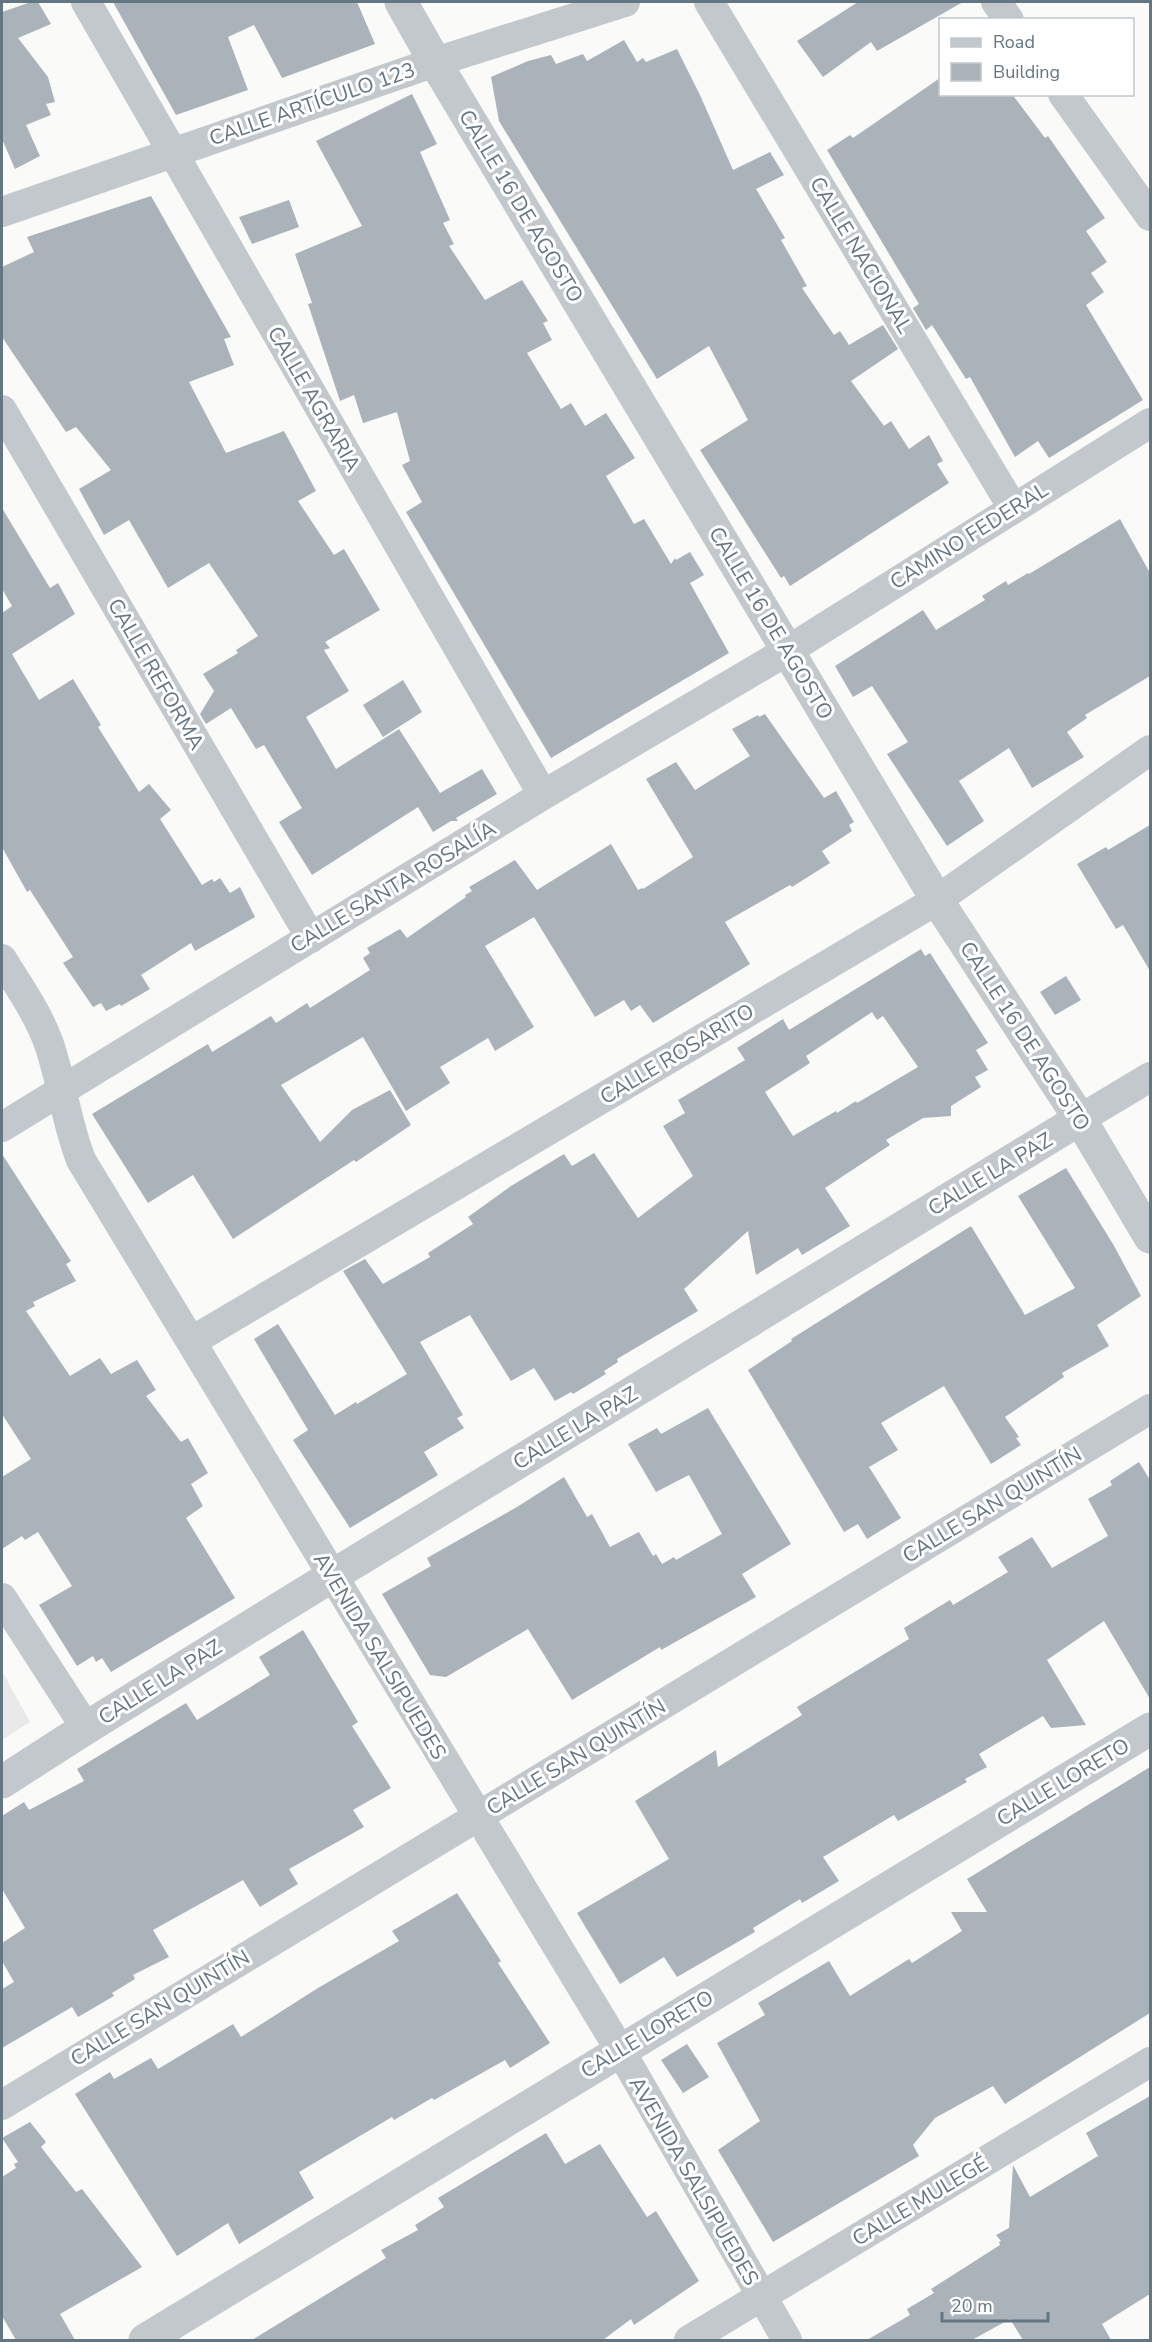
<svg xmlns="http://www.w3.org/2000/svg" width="1152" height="2342" viewBox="0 0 1152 2342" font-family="'Nunito Sans',sans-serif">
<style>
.built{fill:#e8e9e9}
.building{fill:#aab3b9;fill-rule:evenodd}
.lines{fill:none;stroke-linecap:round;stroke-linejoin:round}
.minor{stroke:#c3c8cc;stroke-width:30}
.tertiary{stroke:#c3c8cc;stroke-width:33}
.labels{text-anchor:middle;stroke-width:6;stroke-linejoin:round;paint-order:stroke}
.street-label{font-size:21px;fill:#657683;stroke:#fff}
</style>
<rect width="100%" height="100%" fill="#fafaf8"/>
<path class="built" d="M 2,1671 L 30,1722 L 2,1740 Z"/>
<path class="building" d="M 31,2 L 38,2 L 51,24 L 18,38 L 48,77 L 55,102 L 46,104 L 51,115 L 26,125 L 40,156 L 15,169 L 2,139 L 2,12 Z
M 113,2 L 357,2 L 375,44 L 282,78 L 254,25 L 228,37 L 248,90 L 176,115 Z
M 858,2 L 963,2 L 877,51 L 871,42 L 823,77 L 797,41 Z
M 624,40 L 637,62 L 643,58 L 646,62 L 677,49 L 700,95 L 733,170 L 770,152 L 784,175 L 756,189 L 785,238 L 781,240 L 807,286 L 802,288 L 834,335 L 840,331 L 849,345 L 883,325 L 898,349 L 851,381 L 884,426 L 891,421 L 909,449 L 929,435 L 943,461 L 937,464 L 949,483 L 790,586 L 784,576 L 781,578 L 700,450 L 748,420 L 709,346 L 657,379 L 499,121 L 491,77 L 528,61 L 551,55 L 556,64 L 583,54 L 587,61 Z
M 940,78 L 940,94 L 1012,94 L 1045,138 L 1048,136 L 1105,218 L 1086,231 L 1107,262 L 1091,273 L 1104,292 L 1086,305 L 1143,400 L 1049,458 L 1038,441 L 1015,457 L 970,377 L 966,379 L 932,325 L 926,330 L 913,308 L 919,304 L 827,150 L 850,135 L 853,138 Z
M 412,94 L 437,144 L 420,152 L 450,220 L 443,223 L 454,244 L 449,246 L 485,300 L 522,280 L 548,321 L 543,323 L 552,340 L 527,353 L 561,409 L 571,403 L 585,426 L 606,413 L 635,458 L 606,476 L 634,524 L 644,519 L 671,564 L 675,558 L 676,560 L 690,552 L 704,575 L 690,583 L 729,653 L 551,758 L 406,512 L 422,502 L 402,465 L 410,461 L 397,412 L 363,423 L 354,395 L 340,401 L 308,304 L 312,303 L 295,254 L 362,226 L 316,141 Z
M 151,196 L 231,337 L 224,339 L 234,365 L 189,382 L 226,453 L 284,431 L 316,491 L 298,501 L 334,555 L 344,549 L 380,610 L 325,642 L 330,648 L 324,650 L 349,691 L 306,717 L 336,769 L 399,729 L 440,793 L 482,769 L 497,794 L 456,818 L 458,821 L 451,821 L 433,832 L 418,807 L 312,875 L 279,822 L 302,808 L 264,745 L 256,749 L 231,708 L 206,724 L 200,714 L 214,691 L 203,674 L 238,653 L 236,650 L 258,636 L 209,563 L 168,588 L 129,520 L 104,535 L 79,489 L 111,470 L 76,427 L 66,432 L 2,337 L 2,267 L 34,252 L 27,237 Z
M 289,200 L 299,227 L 252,244 L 239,217 Z
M 2,508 L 50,588 L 58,583 L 75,614 L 12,654 L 39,700 L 73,679 L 101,725 L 98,727 L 139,792 L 149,784 L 171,810 L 160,819 L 202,885 L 212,879 L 214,882 L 220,878 L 230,893 L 240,887 L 255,917 L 195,951 L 191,943 L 141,975 L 150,989 L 121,1006 L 120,1004 L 106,1011 L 101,1003 L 93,1007 L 63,963 L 73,957 L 30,890 L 27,892 L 2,847 L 2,613 L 12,606 L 2,589 Z
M 1120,519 L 1150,573 L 1150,676 L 1085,715 L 1087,718 L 1067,732 L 1084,757 L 1032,788 L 1009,748 L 959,781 L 984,821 L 947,846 L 887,754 L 908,742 L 872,686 L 853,697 L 835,666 L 923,610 L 936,630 L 985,600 L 982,596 L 1006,581 L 1008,585 L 1028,573 L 1029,574 Z
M 403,680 L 422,712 L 383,737 L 363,705 Z
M 765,714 L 824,798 L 836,791 L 854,822 L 849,825 L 852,831 L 822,851 L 830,863 L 792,887 L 790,885 L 725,922 L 750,964 L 653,1023 L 640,1005 L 631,1011 L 624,1000 L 595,1017 L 534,917 L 485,946 L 534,1027 L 495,1051 L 488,1038 L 440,1067 L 450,1083 L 406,1111 L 363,1037 L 281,1085 L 320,1142 L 352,1110 L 390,1090 L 411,1125 L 356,1162 L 354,1160 L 233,1239 L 193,1175 L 148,1203 L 92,1114 L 208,1044 L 212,1052 L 271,1016 L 276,1023 L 307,1003 L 310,1008 L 370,970 L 363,958 L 370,953 L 367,948 L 400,929 L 407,938 L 466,897 L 465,895 L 472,891 L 469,887 L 515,860 L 537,890 L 611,844 L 638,890 L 642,888 L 643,889 L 693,857 L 646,779 L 676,762 L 695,790 L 750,756 L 732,729 L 758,715 L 759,717 Z
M 1150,825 L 1150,971 L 1123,925 L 1116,929 L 1077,864 L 1106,847 L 1108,850 Z
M 921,949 L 925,956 L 930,953 L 988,1043 L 976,1050 L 988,1070 L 975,1077 L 981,1087 L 951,1106 L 951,1116 L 923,1118 L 886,1140 L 890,1145 L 825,1188 L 850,1226 L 802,1255 L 798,1248 L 756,1275 L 748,1231 L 684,1289 L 698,1311 L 617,1359 L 618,1362 L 604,1371 L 606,1374 L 573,1394 L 571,1392 L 555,1401 L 534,1368 L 511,1381 L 470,1315 L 420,1342 L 463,1415 L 457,1418 L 464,1428 L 424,1452 L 438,1475 L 350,1528 L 293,1440 L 308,1430 L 254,1339 L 278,1324 L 335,1415 L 356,1402 L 357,1404 L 407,1374 L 343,1271 L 365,1259 L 383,1284 L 430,1257 L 428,1253 L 473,1224 L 468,1217 L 511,1186 L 564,1154 L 572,1166 L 594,1153 L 638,1218 L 693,1176 L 663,1126 L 685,1113 L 678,1100 L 745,1060 L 737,1048 L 783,1019 L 789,1030 ZM 872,1012 L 877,1020 L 883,1016 L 918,1067 L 857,1103 L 856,1101 L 837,1113 L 836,1111 L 793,1136 L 765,1092 L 810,1063 L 806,1056 Z
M 1066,976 L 1081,1000 L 1055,1015 L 1040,992 Z
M 2,1154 L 71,1261 L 66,1264 L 76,1281 L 33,1302 L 35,1306 L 26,1311 L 70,1376 L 100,1358 L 111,1374 L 137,1360 L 156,1390 L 146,1396 L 181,1442 L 188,1438 L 208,1473 L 191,1484 L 203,1506 L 186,1518 L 235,1598 L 111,1672 L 102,1658 L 96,1662 L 93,1656 L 77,1666 L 39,1605 L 72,1586 L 38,1532 L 25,1540 L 22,1536 L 2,1549 L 2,1477 L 31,1459 L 2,1414 Z
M 1066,1168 L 1113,1244 L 1141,1296 L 1097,1325 L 1109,1346 L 1062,1373 L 1064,1377 L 1005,1417 L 1019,1437 L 1016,1438 L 1021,1445 L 991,1464 L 944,1386 L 881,1423 L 898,1450 L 869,1467 L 901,1518 L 867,1539 L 858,1524 L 844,1532 L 748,1370 L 792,1341 L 791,1339 L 971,1226 L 1025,1315 L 1075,1288 L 1018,1196 Z
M 708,1408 L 791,1544 L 742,1574 L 756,1597 L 661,1650 L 660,1647 L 572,1700 L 528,1629 L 446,1677 L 430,1675 L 382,1594 L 431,1566 L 427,1558 L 517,1507 L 564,1477 L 587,1517 L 592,1514 L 610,1547 L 639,1532 L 653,1556 L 656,1554 L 662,1564 L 674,1557 L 676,1560 L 722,1534 L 689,1475 L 656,1492 L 628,1444 L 657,1428 L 661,1434 Z
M 1139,1462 L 1150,1480 L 1150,1699 L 1104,1621 L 1047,1660 L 1086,1725 L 1051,1728 L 1043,1716 L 979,1754 L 987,1767 L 965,1779 L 967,1782 L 898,1821 L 894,1815 L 823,1857 L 839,1881 L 802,1903 L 800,1899 L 753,1928 L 755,1932 L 677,1977 L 664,1957 L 620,1984 L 577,1913 L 669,1859 L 635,1801 L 716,1750 L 718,1767 L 802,1715 L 797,1707 L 909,1639 L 904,1628 L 950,1600 L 953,1605 L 1008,1572 L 998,1557 L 1032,1537 L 1052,1568 L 1108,1536 L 1088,1499 L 1112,1485 L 1110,1481 Z
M 303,1630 L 358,1722 L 352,1726 L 391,1788 L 353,1810 L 364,1827 L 289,1869 L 298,1884 L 260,1907 L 243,1880 L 153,1930 L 169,1957 L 133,1975 L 135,1979 L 112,1993 L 114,1996 L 78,2017 L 72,2007 L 2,2048 L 2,1989 L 14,1982 L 2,1961 L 2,1943 L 25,1928 L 2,1889 L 2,1816 L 24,1802 L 29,1810 L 84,1781 L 77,1769 L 186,1703 L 197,1720 L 270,1675 L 259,1657 Z
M 1150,1767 L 1150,2013 L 1005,2104 L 993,2086 L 935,2118 L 913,2145 L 919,2156 L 773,2242 L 718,2150 L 760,2121 L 717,2043 L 765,2015 L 758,2003 L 829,1961 L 850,1996 L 909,1959 L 912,1963 L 962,1931 L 951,1912 L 987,1912 L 967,1879 Z
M 457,1893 L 501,1961 L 498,1963 L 550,2043 L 510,2068 L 505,2060 L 434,2100 L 432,2098 L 394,2120 L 392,2117 L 299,2172 L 314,2198 L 239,2244 L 228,2223 L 177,2256 L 75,2094 L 110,2072 L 114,2079 L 151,2058 L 158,2069 L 233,2024 L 241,2037 L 318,1988 L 399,1941 L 392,1931 Z
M 687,2044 L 709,2077 L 683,2093 L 661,2060 Z
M 1150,2096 L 1150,2294 L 1102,2324 L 1111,2340 L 1023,2340 L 1010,2319 L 972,2340 L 867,2340 L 910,2315 L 907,2309 L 934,2293 L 931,2289 L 1000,2245 L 999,2242 L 1001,2241 L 996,2235 L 1009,2228 L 1013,2165 L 1030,2197 L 1098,2156 L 1086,2133 Z
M 30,2122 L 46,2142 L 41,2147 L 76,2192 L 82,2189 L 142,2267 L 60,2314 L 75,2340 L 16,2340 L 2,2316 L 2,2177 L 16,2168 L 14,2164 L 18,2162 L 2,2138 Z
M 546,2133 L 565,2164 L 600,2144 L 647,2217 L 656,2211 L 699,2281 L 634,2325 L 631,2319 L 603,2340 L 252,2340 L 386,2258 L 381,2250 L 418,2230 L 415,2225 L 444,2207 L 438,2198 Z"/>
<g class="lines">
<path class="minor" d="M 86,2 L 543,795
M 709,2 L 1013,508
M 996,2 L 1009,20
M 1063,94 L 1150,216
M 2,212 L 435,62 L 625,2
M 2,410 L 311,938
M 2,959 C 19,987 38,1013 49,1044 C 62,1082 66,1122 81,1160 L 620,2050 L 787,2340
M 1080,1119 L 1150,1077
M 2,1127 L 543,795 L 787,651 L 1150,423
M 192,1341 L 937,900 L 1150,750
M 2,1598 L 86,1728
M 2,2105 L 1150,1409
M 689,2340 L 1150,2062"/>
<path class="tertiary" d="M 401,2 L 435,62 L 937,900 L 1080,1119 L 1150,1237
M 2,1782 L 86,1728 L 332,1576 L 1080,1119
M 145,2340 L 1150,1729"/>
</g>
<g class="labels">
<g class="street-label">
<text transform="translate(312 104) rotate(-19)" y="7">CALLE ARTÍCULO 123</text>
<text transform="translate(521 206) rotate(59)" y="7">CALLE 16 DE AGOSTO</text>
<text transform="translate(861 255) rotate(59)" y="7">CALLE NACIONAL</text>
<text transform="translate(314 399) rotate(60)" y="7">CALLE AGRARIA</text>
<text transform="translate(969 536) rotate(-32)" y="7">CAMINO FEDERAL</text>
<text transform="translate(771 623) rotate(59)" y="7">CALLE 16 DE AGOSTO</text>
<text transform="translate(156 674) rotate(60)" y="7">CALLE REFORMA</text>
<text transform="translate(393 887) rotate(-31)" y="7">CALLE SANTA ROSALÍA</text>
<text transform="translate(1025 1036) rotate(57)" y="7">CALLE 16 DE AGOSTO</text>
<text transform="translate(677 1054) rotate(-31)" y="7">CALLE ROSARITO</text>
<text transform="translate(990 1174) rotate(-31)" y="7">CALLE LA PAZ</text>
<text transform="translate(575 1428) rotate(-31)" y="7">CALLE LA PAZ</text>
<text transform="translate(992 1505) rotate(-31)" y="7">CALLE SAN QUINTÍN</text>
<text transform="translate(380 1656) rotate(59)" y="7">AVENIDA SALSIPUEDES</text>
<text transform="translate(160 1682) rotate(-32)" y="7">CALLE LA PAZ</text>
<text transform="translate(576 1757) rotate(-31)" y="7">CALLE SAN QUINTÍN</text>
<text transform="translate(1063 1782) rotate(-31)" y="7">CALLE LORETO</text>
<text transform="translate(160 2008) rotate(-31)" y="7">CALLE SAN QUINTÍN</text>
<text transform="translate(647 2034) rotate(-31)" y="7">CALLE LORETO</text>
<text transform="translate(694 2181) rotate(60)" y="7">AVENIDA SALSIPUEDES</text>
<text transform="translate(920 2201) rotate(-31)" y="7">CALLE MULEGÉ</text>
</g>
</g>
<rect width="1152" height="2342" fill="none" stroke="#657683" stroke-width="6"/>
<rect x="939" y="18" width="195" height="78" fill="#ffffff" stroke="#c1c8cd" stroke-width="1.5"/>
<rect x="951" y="38" width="30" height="9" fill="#c3c8cc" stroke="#c1c8cd" stroke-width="1.5"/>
<text x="993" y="48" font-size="18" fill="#657683">Road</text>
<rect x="951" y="63" width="30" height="18" fill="#aab3b9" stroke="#c1c8cd" stroke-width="1.5"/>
<text x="993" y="78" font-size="18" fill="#657683">Building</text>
<path d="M942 2312v9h106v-9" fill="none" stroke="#657683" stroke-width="3"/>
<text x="951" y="2312" font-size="18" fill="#657683" stroke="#ffffff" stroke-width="4.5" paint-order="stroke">20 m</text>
</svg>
